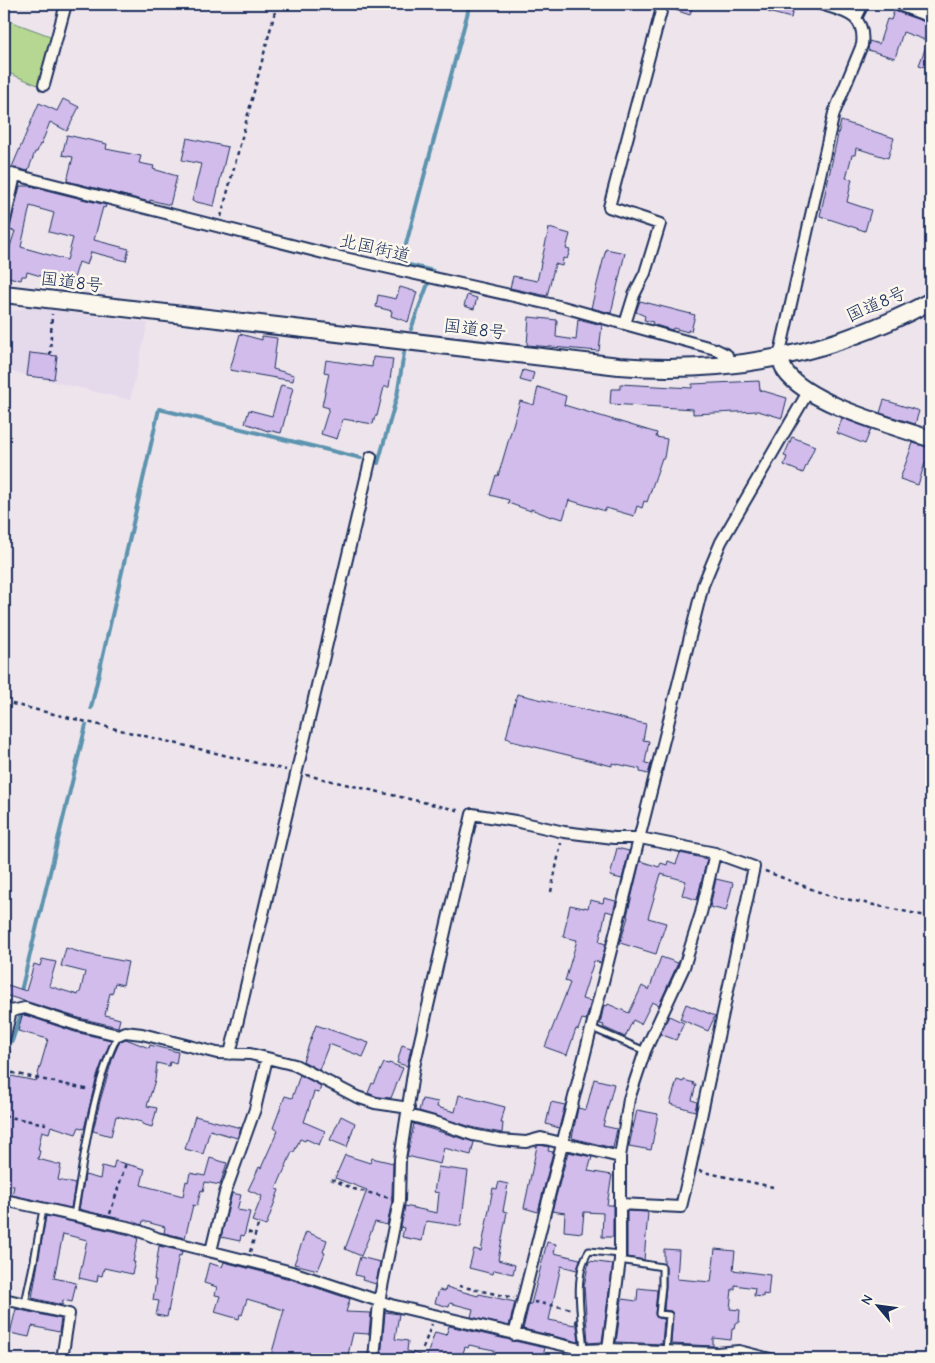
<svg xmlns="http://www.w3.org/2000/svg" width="935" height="1363" viewBox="0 0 935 1363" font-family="'Comic Neue','Klee One',sans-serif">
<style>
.built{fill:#e5d9ec}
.green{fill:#b5d792;stroke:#688378}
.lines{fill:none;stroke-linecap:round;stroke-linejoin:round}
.stream{stroke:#5c93af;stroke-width:4}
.building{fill:#d1bcec;stroke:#1b2f5e;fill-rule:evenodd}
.service-casing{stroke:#1b2f5e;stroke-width:9}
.minor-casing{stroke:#1b2f5e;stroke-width:14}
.primary-casing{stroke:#1b2f5e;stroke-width:19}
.trunk-casing{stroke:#1b2f5e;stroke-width:20}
.path{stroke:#1b2f5e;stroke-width:2.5;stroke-dasharray:4 4;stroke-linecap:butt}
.service{stroke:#fbf7ec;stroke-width:5}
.minor{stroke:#fbf7ec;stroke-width:10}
.primary{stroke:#fbf7ec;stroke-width:15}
.trunk{stroke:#fbf7ec;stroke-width:16}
.labels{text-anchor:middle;stroke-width:5;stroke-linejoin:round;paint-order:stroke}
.street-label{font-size:18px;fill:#1b2f5e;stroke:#fbf7ec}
</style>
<rect width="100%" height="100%" fill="#eee5ec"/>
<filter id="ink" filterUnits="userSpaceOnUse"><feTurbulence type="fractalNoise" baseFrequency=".02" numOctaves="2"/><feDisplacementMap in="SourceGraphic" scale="10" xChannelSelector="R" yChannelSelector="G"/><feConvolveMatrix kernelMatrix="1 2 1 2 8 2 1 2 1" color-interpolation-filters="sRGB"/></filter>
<g filter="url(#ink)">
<path class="built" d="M 30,307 L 148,323 L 130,400 L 4,370 L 4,313 Z"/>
<path class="green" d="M 4,19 L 53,37 L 40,86 L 4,71 Z"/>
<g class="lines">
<path class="stream" d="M 433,271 L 401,263 L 470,4
M 411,329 L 429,281
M 378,463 L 397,396 L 404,353
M 91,708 L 159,409 L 361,458
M 21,991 L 86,725
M 12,1041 L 21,1014
M 4,1068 L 9,1051"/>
</g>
<path class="building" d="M 670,4 L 693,4 L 690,15 L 669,8 Z
M 770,4 L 794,4 L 791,18 L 768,12 Z
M 894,11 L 931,24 L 931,69 L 919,65 L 928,41 L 903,32 L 895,58 L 868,50 L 869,41 L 879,44 L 887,19 L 891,20 Z
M 63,99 L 79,107 L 67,131 L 50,122 L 41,145 L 40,144 L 37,152 L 35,152 L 28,171 L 12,167 L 39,103 L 57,111 Z
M 841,121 L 894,138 L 888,158 L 856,148 L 855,155 L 852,155 L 846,178 L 852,179 L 847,202 L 871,210 L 865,231 L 820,216 Z
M 67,135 L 107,144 L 106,149 L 141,156 L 139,163 L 154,166 L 153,169 L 177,176 L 170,205 L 150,200 L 150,202 L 67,181 L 73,157 L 62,155 Z
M 187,138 L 228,147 L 214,206 L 192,201 L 201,164 L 182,160 Z
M 20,186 L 30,186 L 106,205 L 105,208 L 103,207 L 94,240 L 129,249 L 126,261 L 91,252 L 87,265 L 79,262 L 72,285 L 27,272 L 26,276 L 22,276 L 21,280 L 4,276 L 4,255 L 7,256 L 15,231 L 9,230 ZM 30,206 L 54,213 L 49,232 L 73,238 L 67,260 L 21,247 Z
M 549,228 L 570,234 L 566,249 L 570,250 L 567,259 L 563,258 L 562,266 L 555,264 L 547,296 L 510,288 L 513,276 L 537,281 Z
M 606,249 L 625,253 L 611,313 L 591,308 Z
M 400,287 L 417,292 L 408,322 L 391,316 L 392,311 L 376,307 L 378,295 L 396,299 Z
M 467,295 L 477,298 L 474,309 L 464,306 Z
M 640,301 L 695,315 L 691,331 L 688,330 L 688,332 L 673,328 L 672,330 L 652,324 L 653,322 L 644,320 L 645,316 L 636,312 Z
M 529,317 L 557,320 L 556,337 L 576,340 L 578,319 L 602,325 L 599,351 L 527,345 Z
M 240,334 L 262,340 L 262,336 L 277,338 L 273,369 L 294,375 L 293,381 L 230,370 Z
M 30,353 L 57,356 L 54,379 L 27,376 Z
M 373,357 L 393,359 L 389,387 L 384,387 L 377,416 L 375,416 L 373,424 L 343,419 L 337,439 L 321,434 L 329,408 L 322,406 L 329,373 L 324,372 L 326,360 L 372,367 Z
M 523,370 L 534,373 L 531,383 L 520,380 Z
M 759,381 L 760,390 L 787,398 L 782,418 L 758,411 L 693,414 L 693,409 L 610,404 L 611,389 L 620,389 L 620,384 L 692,388 L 692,384 Z
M 281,385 L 293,388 L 281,433 L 268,430 L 268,431 L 245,423 L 249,410 L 272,416 Z
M 538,387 L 566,396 L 564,405 L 657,433 L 656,437 L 667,439 L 664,458 L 662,458 L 647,502 L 644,501 L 642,508 L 637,506 L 634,516 L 606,508 L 605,511 L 569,500 L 563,519 L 552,516 L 551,517 L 531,509 L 531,511 L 508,503 L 509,500 L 490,495 L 496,475 L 498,476 L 520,401 L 534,405 Z
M 884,400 L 919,411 L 915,424 L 880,413 Z
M 842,418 L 871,429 L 865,444 L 837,433 Z
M 792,437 L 815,446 L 803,473 L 784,465 L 787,457 L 784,456 Z
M 913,443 L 931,448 L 931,465 L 925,463 L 918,485 L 900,479 Z
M 517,694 L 646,724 L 643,740 L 649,741 L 645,763 L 651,764 L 648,774 L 640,772 L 640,769 L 612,763 L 612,766 L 511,741 L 511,739 L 506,738 Z
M 617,848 L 629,851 L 622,879 L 610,876 Z
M 680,853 L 707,859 L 697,900 L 682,895 L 686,881 L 661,874 L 648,918 L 666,923 L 656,954 L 620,943 L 628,917 L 627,916 L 640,861 L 659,867 L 661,863 L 667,865 L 668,861 L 676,864 Z
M 716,879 L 733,883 L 726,911 L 710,907 Z
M 604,898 L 616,901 L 613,913 L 606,911 L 599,942 L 606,944 L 601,963 L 594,961 L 582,999 L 591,1001 L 586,1020 L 582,1019 L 578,1030 L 576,1029 L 567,1055 L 545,1047 L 570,983 L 565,981 L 577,940 L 563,937 L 570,905 L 584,908 L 584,907 L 588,908 L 590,900 L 603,903 Z
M 66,948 L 86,954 L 128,962 L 123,985 L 115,983 L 112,994 L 110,993 L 105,1015 L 120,1019 L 118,1027 L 79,1018 L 5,995 L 8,985 L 26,991 L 34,964 L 40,966 L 42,959 L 56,962 L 49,986 L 78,995 L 79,992 L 80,993 L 85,972 L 61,966 Z
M 661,957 L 678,963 L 659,1005 L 652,1002 L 641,1024 L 633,1020 L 625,1037 L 603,1027 L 604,1025 L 600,1024 L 604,1005 L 607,1006 L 608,1004 L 629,1013 L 642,986 L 649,990 Z
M 686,1004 L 715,1016 L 708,1031 L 680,1019 Z
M 25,1015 L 75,1032 L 111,1040 L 97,1076 L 84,1129 L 79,1127 L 76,1134 L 51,1126 L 49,1133 L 42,1131 L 38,1150 L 40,1151 L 38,1159 L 61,1165 L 58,1180 L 75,1184 L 71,1208 L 12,1195 L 14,1186 L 4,1185 L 4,1083 L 6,1075 L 36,1081 L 48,1039 L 18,1031 L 22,1016 Z
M 669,1016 L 684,1023 L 676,1040 L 660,1034 Z
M 316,1025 L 369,1043 L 363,1057 L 329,1044 L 319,1070 L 303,1061 Z
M 126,1039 L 149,1048 L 150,1045 L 178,1052 L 176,1064 L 170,1062 L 169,1066 L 157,1063 L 155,1080 L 147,1106 L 157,1108 L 152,1127 L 142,1124 L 142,1122 L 116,1116 L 111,1136 L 93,1131 L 100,1101 L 113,1057 L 120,1041 Z
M 402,1045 L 411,1048 L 407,1066 L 397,1063 Z
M 384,1063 L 389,1064 L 389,1063 L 403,1068 L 391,1098 L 378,1097 L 368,1093 L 372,1083 L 374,1084 Z
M 300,1075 L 321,1086 L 319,1093 L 314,1092 L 304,1122 L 325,1131 L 319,1145 L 306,1139 L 305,1141 L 300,1139 L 294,1152 L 292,1152 L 276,1189 L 279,1190 L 266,1226 L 252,1221 L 262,1196 L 248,1190 L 259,1167 L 261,1168 L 278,1130 L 273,1128 L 285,1096 L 292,1098 Z
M 594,1079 L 614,1084 L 603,1126 L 617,1129 L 613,1148 L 572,1138 L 578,1108 L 586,1110 Z
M 677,1080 L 683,1082 L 684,1080 L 694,1083 L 693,1085 L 696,1085 L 692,1100 L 697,1102 L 695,1111 L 670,1104 Z
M 459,1095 L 505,1107 L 501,1123 L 503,1123 L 502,1133 L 475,1128 L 419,1111 L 422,1099 L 438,1102 L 437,1107 L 455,1112 Z
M 551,1102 L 565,1105 L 559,1128 L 546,1124 Z
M 637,1110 L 658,1114 L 651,1150 L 629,1146 Z
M 195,1116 L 241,1128 L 237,1138 L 210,1130 L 203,1154 L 185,1149 Z
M 341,1116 L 355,1123 L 347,1147 L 330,1140 Z
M 414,1124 L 474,1142 L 471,1155 L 444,1148 L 440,1164 L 407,1156 Z
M 540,1145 L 549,1147 L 548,1151 L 553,1152 L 538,1212 L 524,1208 L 537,1146 Z
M 568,1152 L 592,1157 L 588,1171 L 612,1175 L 607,1205 L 613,1205 L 613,1237 L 602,1237 L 603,1213 L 584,1212 L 582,1233 L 564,1231 L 565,1213 L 552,1211 Z
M 345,1155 L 370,1163 L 372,1158 L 393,1163 L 392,1194 L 391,1200 L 392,1201 L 387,1225 L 375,1222 L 361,1256 L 345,1249 L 367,1190 L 335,1178 Z
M 210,1158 L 227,1163 L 220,1185 L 205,1182 L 203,1191 L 201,1190 L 197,1206 L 193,1205 L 185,1238 L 164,1233 L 165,1227 L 143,1221 L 142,1225 L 79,1209 L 85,1175 L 100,1179 L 102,1166 L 113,1169 L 115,1161 L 145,1169 L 141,1185 L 183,1196 L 186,1181 L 188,1182 L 190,1173 L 205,1176 Z
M 438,1167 L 468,1171 L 461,1226 L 426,1221 L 422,1241 L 402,1237 L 404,1228 L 401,1227 L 405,1206 L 437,1213 L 439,1193 L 434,1192 Z
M 499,1182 L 508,1184 L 503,1211 L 507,1212 L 498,1260 L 515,1265 L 513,1274 L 494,1270 L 493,1274 L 469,1268 L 474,1249 L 481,1251 L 493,1188 L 497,1189 Z
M 232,1193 L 241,1195 L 237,1210 L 250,1212 L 244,1236 L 241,1235 L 240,1241 L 221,1237 Z
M 627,1211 L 648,1212 L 644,1260 L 627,1257 Z
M 46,1216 L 130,1235 L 138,1238 L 133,1262 L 135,1262 L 132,1274 L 104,1268 L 102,1276 L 98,1275 L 97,1282 L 79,1278 L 87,1240 L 63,1234 L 54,1278 L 76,1283 L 72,1302 L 63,1300 L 62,1305 L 32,1298 Z
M 306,1232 L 327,1240 L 323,1252 L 325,1253 L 318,1270 L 294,1264 Z
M 547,1242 L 556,1244 L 554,1253 L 580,1259 L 577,1270 L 561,1266 L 549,1320 L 575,1325 L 576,1319 L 579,1342 L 523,1329 L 529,1304 L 531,1304 L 539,1274 Z
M 159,1246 L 182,1251 L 181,1256 L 179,1255 L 167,1317 L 156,1315 L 159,1301 L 153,1300 L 156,1280 L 154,1280 Z
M 664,1249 L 679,1250 L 677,1279 L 711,1282 L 715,1249 L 735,1251 L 733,1270 L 770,1275 L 768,1295 L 763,1294 L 763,1297 L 754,1296 L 755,1288 L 735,1285 L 735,1289 L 732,1289 L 730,1309 L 740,1310 L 739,1323 L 735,1323 L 734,1329 L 732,1329 L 731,1340 L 713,1338 L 713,1346 L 671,1344 L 673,1314 L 671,1311 L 664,1310 L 666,1286 L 666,1267 L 664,1263 Z
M 360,1257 L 380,1262 L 376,1284 L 362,1280 L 363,1277 L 355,1275 Z
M 589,1261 L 613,1264 L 602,1342 L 588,1343 L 584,1286 Z
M 224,1262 L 290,1279 L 350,1299 L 346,1312 L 371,1313 L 369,1334 L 353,1333 L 347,1359 L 270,1359 L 284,1310 L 247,1299 L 242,1315 L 240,1314 L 239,1319 L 215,1312 L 220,1296 L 215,1295 L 217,1287 L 204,1283 L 209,1263 L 222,1267 Z
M 446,1287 L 478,1296 L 479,1294 L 515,1302 L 509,1326 L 471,1317 L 473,1309 L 450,1303 L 449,1307 L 435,1303 L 439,1290 L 445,1291 Z
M 638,1288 L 657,1290 L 655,1314 L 657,1318 L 664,1319 L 662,1344 L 616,1342 L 622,1299 L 637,1301 Z
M 16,1309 L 61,1319 L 59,1332 L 32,1326 L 29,1337 L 10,1333 Z
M 385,1312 L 399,1314 L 395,1339 L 408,1341 L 407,1351 L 426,1357 L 426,1358 L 435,1332 L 446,1335 L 449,1326 L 545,1348 L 542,1359 L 492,1359 L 494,1350 L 469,1345 L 468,1348 L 465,1347 L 461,1359 L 381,1359 Z
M 605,1356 L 608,1356 L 700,1359 L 605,1359 Z"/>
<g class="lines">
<g class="service-casing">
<path id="service" d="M 592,1028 L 645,1051
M 74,1215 C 84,1158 92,1087 118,1035
M 620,1260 L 662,1267 L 662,1286 L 659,1314 L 669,1315 L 666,1351
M 25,1303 L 34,1261 L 43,1209
M 584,1350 C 582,1321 572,1276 589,1251 L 620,1254"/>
</g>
<g class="minor-casing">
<path id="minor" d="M 896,4 L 931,17
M 856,18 L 863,4
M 44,85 L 66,4
M 4,172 L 331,255 L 563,307 L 715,349 L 727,355 L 730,366
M 4,225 L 15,175
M 625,324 L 634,295 L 645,273 L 660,224 L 609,207 L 663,4
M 779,357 L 834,113 L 862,45 C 866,14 845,12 821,4
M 4,1008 L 11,1011 L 4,1039
M 11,1011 L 25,1008 L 77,1025 L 118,1035 L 125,1032 L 142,1034 L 217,1053 L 250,1054 L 267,1058 L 295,1065 L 357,1097 L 375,1103 L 409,1108
M 230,1054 L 371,457
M 408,1115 L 438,1123 L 473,1135 L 499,1140 L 526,1142 L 541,1138 L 620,1157
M 4,1200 L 132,1228 L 157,1238 L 292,1272 L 391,1305 L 584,1350 L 608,1349 L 717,1353 L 739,1351 L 770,1359
M 211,1251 L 225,1193 L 255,1109 L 267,1058
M 4,1299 L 69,1314 L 62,1359
M 514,1335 L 703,585 L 721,542 L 808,392
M 608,1349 L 620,1260 L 620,1157 L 629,1099 L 645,1051 L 684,967 L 701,913 L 715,853
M 374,1359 L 379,1302 L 399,1201 L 400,1159 L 414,1067 L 472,814 L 515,821 L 564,832 L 614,838 L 640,838 L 715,853 L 754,867 L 690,1169 L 681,1207 L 620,1204
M 931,1359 L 931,1358"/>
</g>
<g class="primary-casing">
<path id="primary" d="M 779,357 C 781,362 783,367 785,371 C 808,404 893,426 931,439"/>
</g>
<g class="trunk-casing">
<path id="trunk" d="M 4,294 L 619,366 C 730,375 834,354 931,301"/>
</g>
<path class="path" d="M 221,217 L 277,4
M 50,355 L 52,314
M 4,702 L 286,770
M 306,775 L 461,811
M 765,871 L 827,895 L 931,917
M 551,892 L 561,843
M 4,1071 L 90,1090
M 4,1116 L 46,1124
M 699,1171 L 773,1187
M 331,1179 L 354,1189 L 390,1198
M 110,1214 L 126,1163
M 248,1232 L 255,1235
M 250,1252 L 258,1225
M 459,1286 L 514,1298
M 534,1302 L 572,1309
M 423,1348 L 432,1324"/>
<use href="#service" class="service"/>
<use href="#minor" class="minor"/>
<use href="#primary" class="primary"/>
<use href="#trunk" class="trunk"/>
</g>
</g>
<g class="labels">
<g class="street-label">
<text transform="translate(375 248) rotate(13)" y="6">北国街道</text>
<text transform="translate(72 282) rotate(7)" y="6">国道8号</text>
<text transform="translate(876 304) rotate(-24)" y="6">国道8号</text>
<text transform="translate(475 329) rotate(7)" y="6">国道8号</text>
</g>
</g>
<rect width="935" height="1363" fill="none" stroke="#fbf7ec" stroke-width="20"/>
<rect x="10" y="10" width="915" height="1343" fill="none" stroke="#1b2f5e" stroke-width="2" filter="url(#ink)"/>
<g transform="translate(878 1306) rotate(299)" stroke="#fbf7ec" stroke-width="4" paint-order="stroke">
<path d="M0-4L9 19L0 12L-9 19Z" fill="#1b2f5e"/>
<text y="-8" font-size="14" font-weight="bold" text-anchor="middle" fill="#1b2f5e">N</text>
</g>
</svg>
